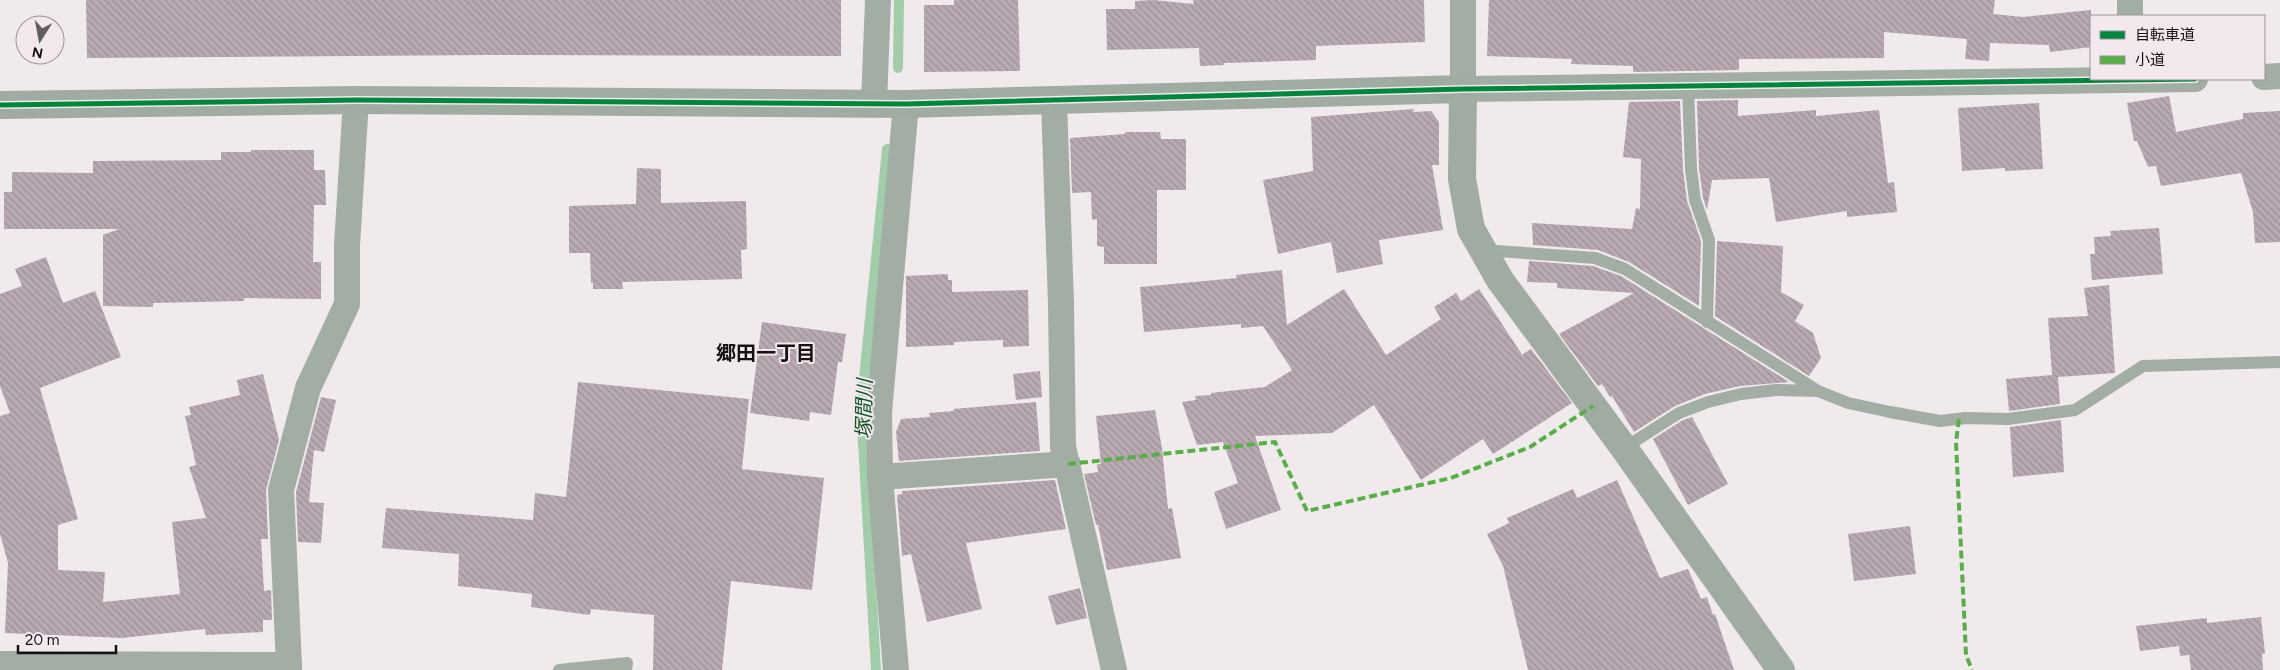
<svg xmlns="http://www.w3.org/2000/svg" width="2280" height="670" viewBox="0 0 2280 670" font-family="Figtree,'Noto Sans JP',sans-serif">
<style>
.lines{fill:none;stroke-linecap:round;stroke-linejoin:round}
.stream{stroke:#a1cda8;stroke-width:10}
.building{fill:url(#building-back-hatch)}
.lane{stroke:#a2aea3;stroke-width:12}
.street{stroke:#a2aea3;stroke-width:26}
.secondary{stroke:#a0aca2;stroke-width:28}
.quiet{stroke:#55b144;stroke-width:4;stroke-dasharray:8 4;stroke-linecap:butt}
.cycleway-casing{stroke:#f2e8ee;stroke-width:8}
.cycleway{stroke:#00873e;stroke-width:5}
.labels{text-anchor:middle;stroke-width:4;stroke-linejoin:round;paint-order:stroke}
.neighbourhood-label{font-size:20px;font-weight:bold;fill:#151214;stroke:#f2e8ee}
.water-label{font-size:20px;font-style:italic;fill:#0f5726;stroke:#f2e8ee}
</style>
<defs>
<pattern id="building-back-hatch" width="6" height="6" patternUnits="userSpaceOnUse" patternTransform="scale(1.25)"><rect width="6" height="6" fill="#b8a9b2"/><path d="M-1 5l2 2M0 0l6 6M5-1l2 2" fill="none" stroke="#9d9098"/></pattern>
</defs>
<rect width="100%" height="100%" fill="#f0eaed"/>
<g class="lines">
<path class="stream" d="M 898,68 L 899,0
M 876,670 L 861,408 L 887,149"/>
</g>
<path class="building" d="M 86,0 L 841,0 L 841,56 L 488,55 L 87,58 Z
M 954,0 L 1018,0 L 1020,71 L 924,72 L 924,5 L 954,5 Z
M 1153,0 L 1194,4 L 1193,0 L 1424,0 L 1425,42 L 1316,46 L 1316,60 L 1224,63 L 1224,65 L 1200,66 L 1199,48 L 1107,50 L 1106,9 L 1135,9 L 1135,1 Z
M 1489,0 L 1995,0 L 1993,14 L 2023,17 L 2091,10 L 2091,47 L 2050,52 L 2049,45 L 1990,43 L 1989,61 L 1965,59 L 1967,39 L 1884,32 L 1884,58 L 1739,59 L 1739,70 L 1633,72 L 1633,66 L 1571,64 L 1572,59 L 1487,56 Z
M 2169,96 L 2176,132 L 2243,119 L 2243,113 L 2280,111 L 2280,242 L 2255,243 L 2253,212 L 2241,173 L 2161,186 L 2156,166 L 2148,167 L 2137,141 L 2134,141 L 2127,103 Z
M 1738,100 L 1738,116 L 1816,110 L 1816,116 L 1879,110 L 1888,183 L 1894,182 L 1897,212 L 1847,217 L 1847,211 L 1776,222 L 1769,178 L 1712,180 L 1707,210 L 1703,198 L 1699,168 L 1697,101 Z
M 1680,101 L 1683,169 L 1687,201 L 1701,241 L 1699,306 L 1629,262 L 1598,250 L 1533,245 L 1532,223 L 1632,229 L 1636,208 L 1640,209 L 1641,159 L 1623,157 L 1629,102 Z
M 2039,103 L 2043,169 L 2005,171 L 2005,168 L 1962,171 L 1958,108 Z
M 1414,109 L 1413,112 L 1431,111 L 1439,122 L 1439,165 L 1432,165 L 1443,230 L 1379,240 L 1383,264 L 1337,273 L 1331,242 L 1278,254 L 1263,180 L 1313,171 L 1311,117 Z
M 1125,132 L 1160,132 L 1161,139 L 1186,139 L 1186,190 L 1157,190 L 1157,264 L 1104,264 L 1104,247 L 1097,246 L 1097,219 L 1092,220 L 1091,192 L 1072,193 L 1070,138 L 1125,134 Z
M 251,150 L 314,150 L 314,170 L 325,170 L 326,205 L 314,205 L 313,262 L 321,262 L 321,299 L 244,298 L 244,301 L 153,303 L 153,307 L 103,306 L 103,235 L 119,229 L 4,229 L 4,192 L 12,192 L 12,172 L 93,173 L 93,161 L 221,160 L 221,152 L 251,152 Z
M 637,168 L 661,169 L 661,203 L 746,201 L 747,249 L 741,250 L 742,279 L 622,282 L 623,289 L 593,289 L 593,283 L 591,283 L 590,253 L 569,253 L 569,206 L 636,204 Z
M 2159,228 L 2163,274 L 2092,280 L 2090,254 L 2095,254 L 2094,237 L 2111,236 L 2110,231 Z
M 1717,241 L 1783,246 L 1781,292 L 1804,305 L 1795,321 L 1813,333 L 1821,358 L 1809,376 L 1715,316 Z
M 46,257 L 63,303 L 95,291 L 121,357 L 40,388 L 78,519 L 58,525 L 58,570 L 105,572 L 103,602 L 180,594 L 172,522 L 206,518 L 189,467 L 196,465 L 185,416 L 191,415 L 189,407 L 240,395 L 237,380 L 263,374 L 279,440 L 266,490 L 268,539 L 261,539 L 264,591 L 271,590 L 272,620 L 263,620 L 263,632 L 206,635 L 205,629 L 122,638 L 5,633 L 8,563 L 0,534 L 0,416 L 10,413 L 0,386 L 0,294 L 22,286 L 15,269 Z
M 1529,261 L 1593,266 L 1621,276 L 1789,382 L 1740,386 L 1705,394 L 1675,406 L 1634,432 L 1612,396 L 1610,397 L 1602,384 L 1598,386 L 1559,334 L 1634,293 L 1557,288 L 1557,283 L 1527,282 Z
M 1282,270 L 1287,325 L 1344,289 L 1386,355 L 1441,319 L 1434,307 L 1456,293 L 1461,301 L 1479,289 L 1523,356 L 1523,354 L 1531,349 L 1572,403 L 1493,454 L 1483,439 L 1421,480 L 1374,405 L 1332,433 L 1255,436 L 1281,510 L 1226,529 L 1214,492 L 1238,483 L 1223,442 L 1197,445 L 1182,402 L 1196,400 L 1195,396 L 1211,395 L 1211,393 L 1265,387 L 1292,370 L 1263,326 L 1241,328 L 1241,324 L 1144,332 L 1140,287 L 1237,278 L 1236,275 Z
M 948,274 L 948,280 L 952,280 L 952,292 L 1028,290 L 1029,346 L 1003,347 L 1003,340 L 954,342 L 954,345 L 906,347 L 906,276 Z
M 2109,285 L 2115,373 L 2058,377 L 2060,404 L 2009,411 L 2006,379 L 2052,375 L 2048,318 L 2088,316 L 2084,288 Z
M 762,322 L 846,334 L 842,362 L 838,362 L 831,415 L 810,412 L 809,421 L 750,413 Z
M 1040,371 L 1042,397 L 1016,400 L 1013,374 Z
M 578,382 L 749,399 L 742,469 L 824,478 L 812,590 L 731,581 L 722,670 L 653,670 L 654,615 L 591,609 L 590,615 L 531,607 L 532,594 L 458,586 L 459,554 L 382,548 L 386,508 L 533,520 L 535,493 L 566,497 Z
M 321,397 L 336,400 L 324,452 L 314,450 L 309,502 L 324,503 L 321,543 L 298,542 L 296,492 Z
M 1036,402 L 1040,451 L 899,461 L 896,432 L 901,419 L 930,417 L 929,413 L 954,411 L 953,409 Z
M 1155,410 L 1162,448 L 1168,509 L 1172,508 L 1181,558 L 1107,570 L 1098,525 L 1096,525 L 1084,474 L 1098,472 L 1097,464 L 1101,464 L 1096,416 Z
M 1692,417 L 1728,484 L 1688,505 L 1653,439 L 1683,420 Z
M 2061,420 L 2064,472 L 2013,477 L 2010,427 Z
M 1055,480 L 1066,529 L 966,543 L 982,609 L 927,622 L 911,554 L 902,556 L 897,495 L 902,494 L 902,491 Z
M 1617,480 L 1660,578 L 1688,569 L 1701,599 L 1707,597 L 1713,615 L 1715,614 L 1734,670 L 1528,670 L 1503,566 L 1487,534 L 1509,523 L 1507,518 L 1573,489 L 1577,498 Z
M 1910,526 L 1916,574 L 1854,581 L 1848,534 Z
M 1080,588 L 1087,618 L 1056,625 L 1048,596 Z
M 2261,617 L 2265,653 L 2262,654 L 2263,670 L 2191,670 L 2189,655 L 2180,656 L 2179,646 L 2140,651 L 2136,626 L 2207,618 L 2207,623 Z"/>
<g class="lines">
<path class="lane" d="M 1688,87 L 1691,169 L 1695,200 L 1709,240 L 1707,322
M 1483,250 L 1595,258 L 1625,269 L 1818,391
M 1624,448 L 1679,413 L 1708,402 L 1741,394 L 1776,390 L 1818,391 L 1848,403 L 1890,412 L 1940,421 L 1966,418 L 2008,419 L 2075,410 L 2143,366 L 2280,362
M 559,670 L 627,663 L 626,670"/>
<path class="street" d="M 1463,0 L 1463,89 L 2195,79
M 2130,0 L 2130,16
M 2264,77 L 2280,76
M 1054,102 L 1061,304 L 1063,447 L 1114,670
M 874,103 L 878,0
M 880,477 L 1068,464
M 0,664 L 289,665 L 289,670
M 289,665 L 281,490 L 308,388 L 347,304 L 347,245 L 356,100
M 896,670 L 880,477 L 879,413 L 906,104"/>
<path class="secondary" d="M 0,105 L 356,100 L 906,104 L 1463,89 L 1462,179 L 1471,229 L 1500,280 L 1624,448 L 1781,670"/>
<path class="quiet" d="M 1959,419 L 1956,442 L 1966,655 L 1972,670
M 1068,464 L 1275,442 L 1307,511 L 1451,478 L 1530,447 L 1593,406"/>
<g class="cycleway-casing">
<path id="cycleway" d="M 0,105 L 356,100 L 906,104 L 1463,89 L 2195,79"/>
</g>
<use href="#cycleway" class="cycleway"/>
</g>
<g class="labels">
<g class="neighbourhood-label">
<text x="766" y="360">郷田一丁目</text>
</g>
<g class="water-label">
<text transform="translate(864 409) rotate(-89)" y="7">塚間川</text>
</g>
</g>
<rect x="2090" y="15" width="175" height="65" fill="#f2e8ee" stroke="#9a9297"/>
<rect x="2100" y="31" width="25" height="8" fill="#00873e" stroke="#9a9297"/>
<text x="2135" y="40" font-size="15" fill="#151214">自転車道</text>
<rect x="2100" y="56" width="25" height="8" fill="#55b144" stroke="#9a9297"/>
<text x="2135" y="65" font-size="15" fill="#151214">小道</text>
<g transform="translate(40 40) rotate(191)"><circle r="24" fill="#f2e8ee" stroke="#9a9297"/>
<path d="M0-4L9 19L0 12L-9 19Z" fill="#625e60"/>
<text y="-8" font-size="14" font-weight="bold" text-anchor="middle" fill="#151214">N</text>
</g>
<path d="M18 645v8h98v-8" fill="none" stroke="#151214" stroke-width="2.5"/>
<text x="25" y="645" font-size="15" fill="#151214" stroke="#f2e8ee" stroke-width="4" paint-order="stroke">20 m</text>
</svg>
